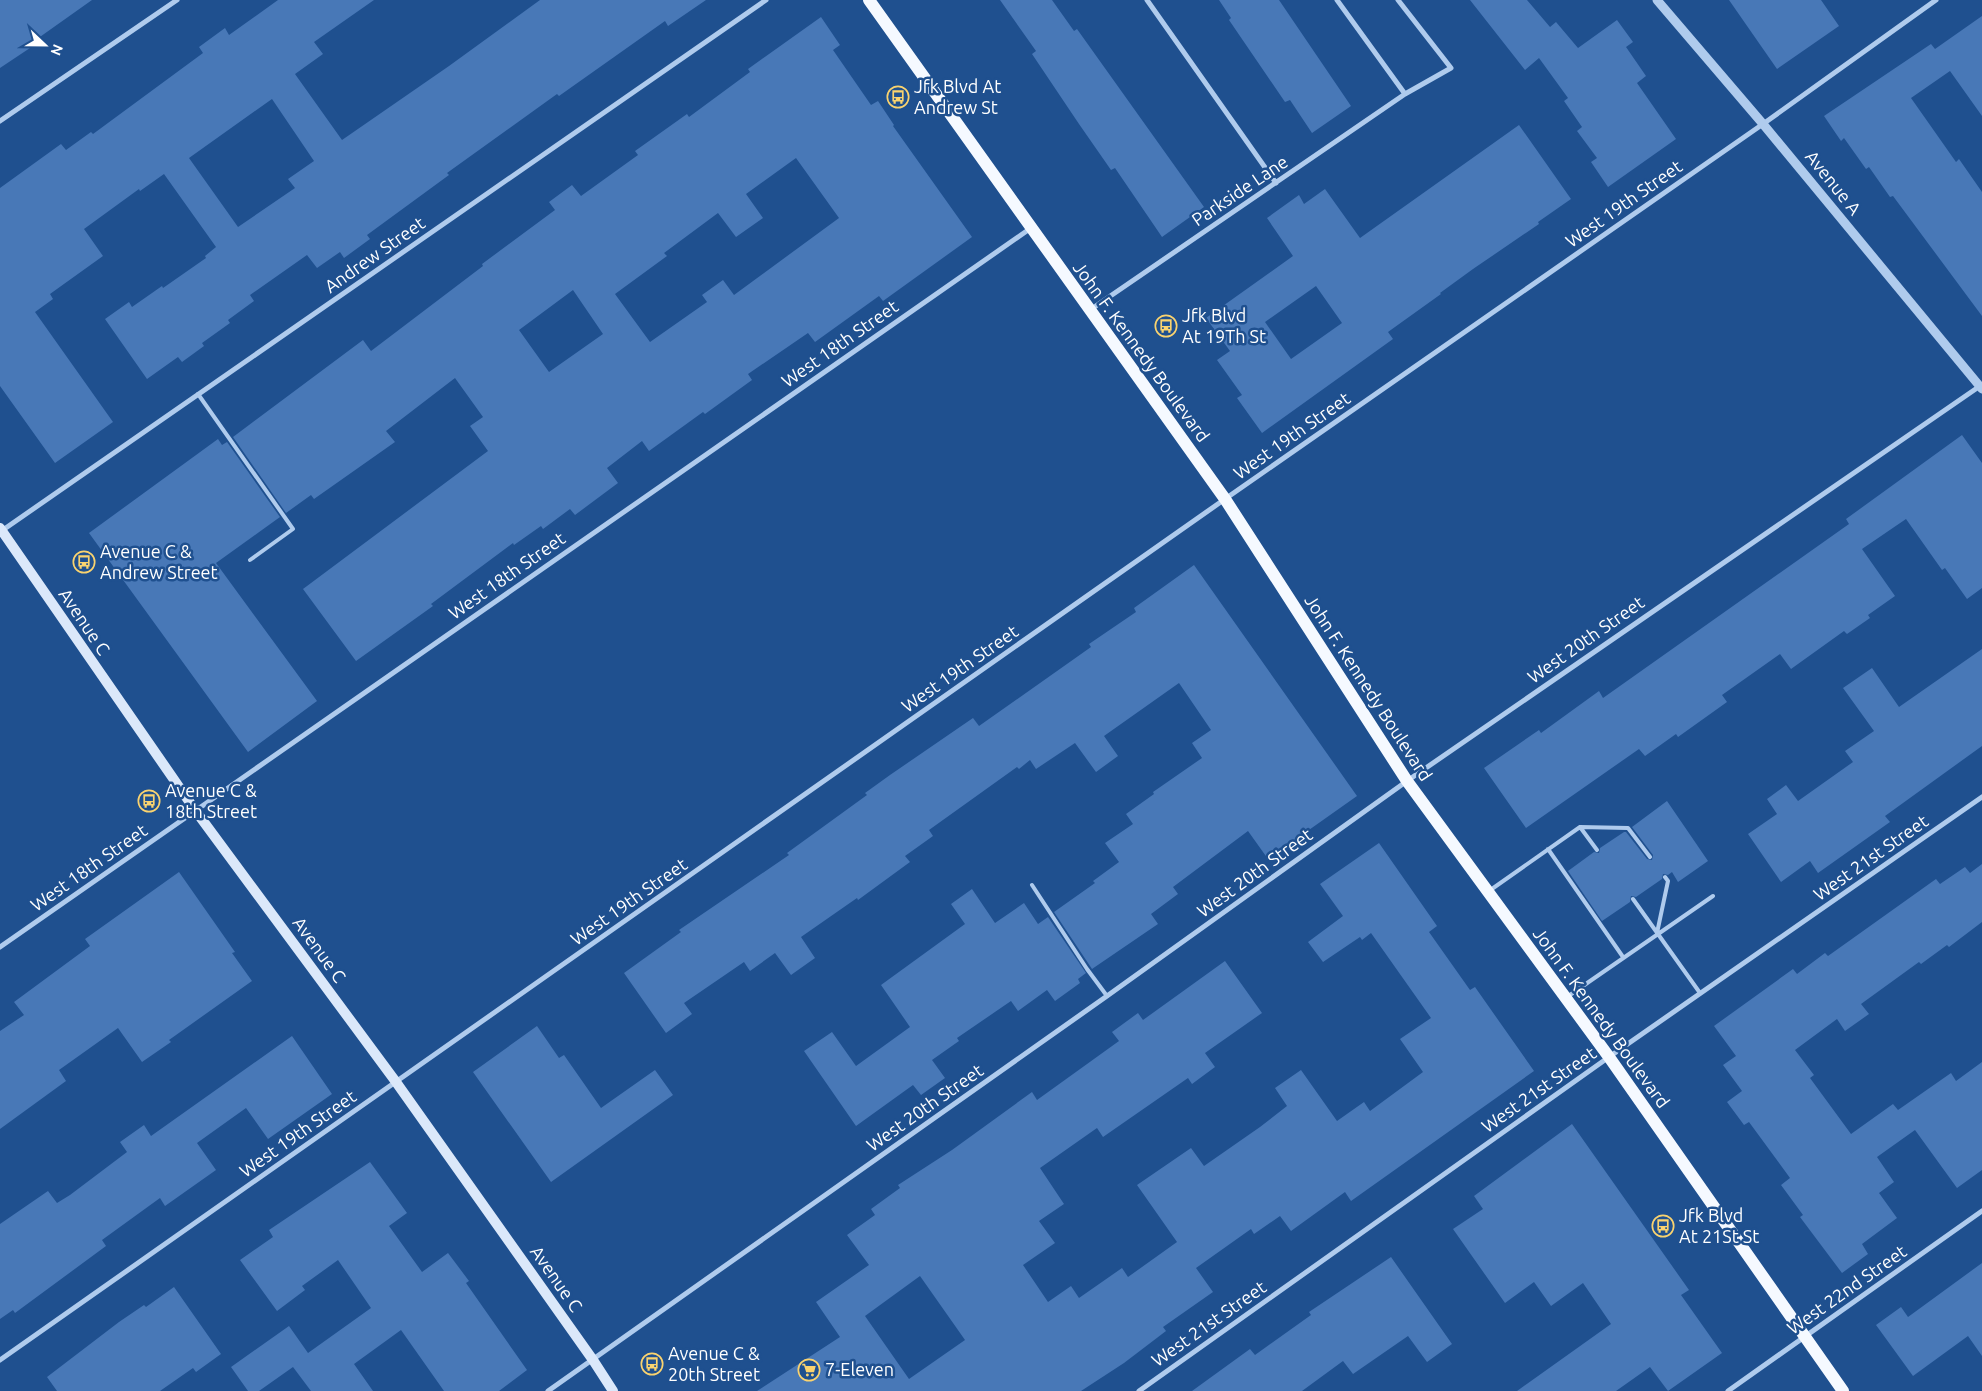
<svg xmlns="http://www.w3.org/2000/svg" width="1982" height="1391" viewBox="0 0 1982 1391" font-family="Ubuntu,sans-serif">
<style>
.building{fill:#4878b7;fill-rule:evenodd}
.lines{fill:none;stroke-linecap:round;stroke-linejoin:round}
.service{stroke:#afcbed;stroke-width:4}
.minor{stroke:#afcbed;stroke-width:5}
.tertiary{stroke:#afcbed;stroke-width:9}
.secondary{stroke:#dbe8fa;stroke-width:10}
.primary{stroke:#f5f9ff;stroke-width:12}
.labels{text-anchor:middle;stroke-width:5;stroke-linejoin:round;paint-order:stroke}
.poi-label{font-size:18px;fill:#fff;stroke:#1f508f;text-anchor:start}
.street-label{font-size:18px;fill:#fff;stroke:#1f508f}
</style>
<rect width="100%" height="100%" fill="#1f508f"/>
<path class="building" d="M 0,0 L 92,0 L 37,39 L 39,42 L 0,68 Z
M 278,0 L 374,0 L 314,42 L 323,54 L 295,74 L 342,140 L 449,66 L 540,0 L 706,0 L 668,26 L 665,21 L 559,96 L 557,94 L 447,173 L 449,175 L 367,235 L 370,239 L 344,258 L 340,252 L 317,268 L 307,255 L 250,295 L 254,301 L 228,320 L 230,323 L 202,343 L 204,346 L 182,362 L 178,357 L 147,379 L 105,319 L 129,302 L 132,307 L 162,286 L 163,288 L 206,258 L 205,256 L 216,247 L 164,174 L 140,191 L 139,189 L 84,229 L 103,256 L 50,294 L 53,299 L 35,312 L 113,422 L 55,463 L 0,386 L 0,188 L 61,144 L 66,150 L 91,132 L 93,134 L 203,53 L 199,47 L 225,28 L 229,35 ZM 272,99 L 314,161 L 288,179 L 295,188 L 238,227 L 189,158 Z
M 1000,0 L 1052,0 L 1074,31 L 1077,29 L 1204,207 L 1162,237 L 1115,168 L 1111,170 L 1079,124 L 1032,54 L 1036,51 Z
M 1219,0 L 1279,0 L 1351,106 L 1312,133 L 1290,100 L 1285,102 L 1229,20 L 1231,18 Z
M 1470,0 L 1527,0 L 1550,27 L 1556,22 L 1578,48 L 1617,20 L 1633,42 L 1626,47 L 1646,76 L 1637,83 L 1676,139 L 1608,187 L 1591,162 L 1597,158 L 1577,131 L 1582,127 L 1564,101 L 1568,98 L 1539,58 L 1525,70 Z
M 1729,0 L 1821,0 L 1839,26 L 1777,69 Z
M 1982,16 L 1982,116 L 1950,71 L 1911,98 L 1956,162 L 1959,159 L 1982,192 L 1982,316 L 1893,196 L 1890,197 L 1869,167 L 1866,169 L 1844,138 L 1841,141 L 1824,116 L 1931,44 L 1935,49 Z
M 821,17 L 840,45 L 833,50 L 871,105 L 878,101 L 894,125 L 893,126 L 972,237 L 883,301 L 879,296 L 815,342 L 808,333 L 748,374 L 752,380 L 705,414 L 703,412 L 649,451 L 642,441 L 607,468 L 618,483 L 575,515 L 570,509 L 543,529 L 541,526 L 514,545 L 513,543 L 431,604 L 433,606 L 356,661 L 303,589 L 488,451 L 470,426 L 483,417 L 455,378 L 386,431 L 395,442 L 314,499 L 311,495 L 286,513 L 233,437 L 363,340 L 371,351 L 483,266 L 482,264 L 555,210 L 549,202 L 572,185 L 581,196 L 638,155 L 635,151 L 687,114 L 689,117 L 750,72 L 748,69 ZM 796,158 L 839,218 L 734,295 L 723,280 L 702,295 L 707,302 L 650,342 L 615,294 L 667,256 L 664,253 L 718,213 L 736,237 L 763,218 L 746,194 ZM 573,290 L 603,334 L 549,372 L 519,330 Z
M 1519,125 L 1571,199 L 1538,222 L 1539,224 L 1473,269 L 1440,293 L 1441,294 L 1388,332 L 1393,339 L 1262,433 L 1237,398 L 1242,395 L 1217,360 L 1230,351 L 1206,318 L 1293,256 L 1267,218 L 1299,195 L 1304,204 L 1325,189 L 1360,238 ZM 1316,286 L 1342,323 L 1291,359 L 1265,322 Z
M 1962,435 L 1982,463 L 1982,588 L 1967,599 L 1945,568 L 1942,570 L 1906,519 L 1862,549 L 1895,596 L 1868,615 L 1870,618 L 1847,634 L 1844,631 L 1791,669 L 1780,654 L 1722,695 L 1727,702 L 1678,737 L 1676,734 L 1645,756 L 1639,749 L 1526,828 L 1484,768 L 1539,730 L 1541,733 L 1599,691 L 1603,698 L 1849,524 L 1846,519 Z
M 218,439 L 222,445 L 227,442 L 280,517 L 216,563 L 317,701 L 248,752 L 89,533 Z
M 1194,565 L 1357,796 L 1268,859 L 1248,831 L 1173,887 L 1178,894 L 1151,914 L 1158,924 L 1092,969 L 1054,912 L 1095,883 L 1093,881 L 1119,862 L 1105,843 L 1133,824 L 1126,814 L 1154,794 L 1153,792 L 1202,758 L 1192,743 L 1211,730 L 1179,683 L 1104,736 L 1118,756 L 1096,772 L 1075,743 L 1036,769 L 1030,760 L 1019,769 L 1017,767 L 929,830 L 933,836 L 905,856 L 910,862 L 858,900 L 857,898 L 801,937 L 815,958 L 791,975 L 775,953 L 750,971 L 744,962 L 684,1003 L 692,1014 L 666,1033 L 624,973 L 681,932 L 679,930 L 789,855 L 787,853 L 867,795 L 865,793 L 890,775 L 973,718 L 979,726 L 1091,647 L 1089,644 L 1136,612 L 1134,608 Z
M 1982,649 L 1982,746 L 1885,816 L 1890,822 L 1818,873 L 1810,861 L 1781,882 L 1748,834 L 1777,814 L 1767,799 L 1786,785 L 1798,801 L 1853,762 L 1845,751 L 1874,731 L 1843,688 L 1872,668 L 1899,707 Z
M 1667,801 L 1708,861 L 1678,882 L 1672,872 L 1668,875 L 1663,874 L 1662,879 L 1636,897 L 1631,896 L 1630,902 L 1602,921 L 1568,871 L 1594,852 L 1599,853 L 1600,848 L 1624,832 L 1626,832 L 1647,859 L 1652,860 L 1653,855 L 1632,827 Z
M 1379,843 L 1437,926 L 1429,932 L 1470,990 L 1475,987 L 1534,1071 L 1351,1201 L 1345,1192 L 1291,1231 L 1280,1216 L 1254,1234 L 1251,1229 L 1196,1268 L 1213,1292 L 1163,1327 L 1166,1331 L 1124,1363 L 1081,1391 L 757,1391 L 840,1337 L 816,1302 L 869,1265 L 847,1235 L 875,1215 L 871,1209 L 900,1188 L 898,1185 L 952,1150 L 1032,1092 L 1037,1100 L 1119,1041 L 1112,1032 L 1138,1013 L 1143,1020 L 1225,961 L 1262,1013 L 1205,1053 L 1215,1067 L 1192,1084 L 1188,1078 L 1103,1137 L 1097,1128 L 1040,1168 L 1064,1204 L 1039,1221 L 1055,1243 L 1023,1265 L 1048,1302 L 1071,1286 L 1079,1298 L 1122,1268 L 1128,1277 L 1177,1242 L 1137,1185 L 1191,1148 L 1204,1166 L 1260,1127 L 1287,1106 L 1275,1088 L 1301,1070 L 1337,1121 L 1364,1102 L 1370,1111 L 1423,1072 L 1400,1039 L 1431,1018 L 1371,933 L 1362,940 L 1360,937 L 1323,962 L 1308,942 L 1343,916 L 1320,884 ZM 920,1276 L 965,1340 L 909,1379 L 865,1316 Z
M 1982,864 L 1982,922 L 1949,947 L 1947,945 L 1921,964 L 1919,962 L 1861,1004 L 1869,1014 L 1845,1031 L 1837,1019 L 1795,1050 L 1814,1075 L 1810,1078 L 1851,1134 L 1893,1104 L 1898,1110 L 1951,1073 L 1956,1081 L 1982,1062 L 1982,1170 L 1957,1188 L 1915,1130 L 1877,1157 L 1894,1182 L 1879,1193 L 1897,1218 L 1862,1244 L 1868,1254 L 1842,1273 L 1800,1217 L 1803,1215 L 1781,1185 L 1790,1178 L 1749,1122 L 1744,1125 L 1727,1102 L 1742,1091 L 1723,1065 L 1736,1056 L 1714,1026 L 1793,969 L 1797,974 L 1825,953 L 1828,956 L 1936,879 L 1940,884 L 1965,867 L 1970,873 Z
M 179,872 L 235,952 L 232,953 L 252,981 L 169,1040 L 171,1042 L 142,1062 L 118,1028 L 59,1070 L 66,1081 L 0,1129 L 0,1031 L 24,1015 L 14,1002 L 90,946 L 85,939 Z
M 972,889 L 995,923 L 1024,903 L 1038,924 L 1048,917 L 1086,973 L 1078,979 L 1080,983 L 1055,1001 L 1047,990 L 1018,1011 L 1011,1001 L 957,1038 L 959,1041 L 932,1060 L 945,1078 L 921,1095 L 913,1085 L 856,1126 L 804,1051 L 832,1032 L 856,1066 L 910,1027 L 881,985 L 965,924 L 951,904 Z
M 537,1026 L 559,1058 L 564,1055 L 601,1108 L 655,1070 L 673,1095 L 551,1182 L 473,1072 Z
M 292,1036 L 332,1094 L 268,1139 L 246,1108 L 197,1143 L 216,1170 L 165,1206 L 160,1198 L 102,1240 L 106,1246 L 15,1313 L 13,1310 L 0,1319 L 0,1224 L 48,1191 L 57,1203 L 70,1195 L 127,1152 L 120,1142 L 144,1125 L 151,1136 Z
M 1572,1124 L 1689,1290 L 1681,1295 L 1722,1353 L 1668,1391 L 1650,1367 L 1616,1391 L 1517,1391 L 1611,1324 L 1583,1283 L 1551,1306 L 1534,1282 L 1505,1303 L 1453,1229 L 1483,1209 L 1474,1196 Z
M 370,1162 L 407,1213 L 389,1226 L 422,1272 L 448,1253 L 469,1281 L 466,1283 L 527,1370 L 499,1391 L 444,1391 L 401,1330 L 354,1364 L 373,1391 L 311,1391 L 293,1367 L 259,1391 L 248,1391 L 231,1367 L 289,1326 L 308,1353 L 371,1308 L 338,1260 L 302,1286 L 305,1290 L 277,1311 L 240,1260 L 273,1237 L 269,1230 Z
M 1391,1257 L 1452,1344 L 1427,1362 L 1408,1336 L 1353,1374 L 1343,1361 L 1302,1391 L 1192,1391 L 1250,1349 L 1255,1355 L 1311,1315 L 1309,1312 Z
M 1982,1263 L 1982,1356 L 1968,1336 L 1913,1376 L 1876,1325 L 1901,1307 L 1908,1317 Z
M 174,1287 L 221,1354 L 196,1372 L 193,1368 L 160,1391 L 57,1391 L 47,1377 L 119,1322 L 144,1305 L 146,1307 Z"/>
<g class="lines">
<path class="service" d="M 198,394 L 293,529 L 250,560
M 1580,827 L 1628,828 L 1650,857
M 1548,849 L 1623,957
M 1032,885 L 1087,969 L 1107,996
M 1489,891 L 1580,827 L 1597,850
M 1633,899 L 1700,993
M 1657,933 L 1668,881 L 1665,877
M 1567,997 L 1713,896"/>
<path class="minor" d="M 1147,0 L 1276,183
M 1337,0 L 1405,94
M 0,121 L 177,0
M 1090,310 L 1405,94 L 1451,68 L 1398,0
M 0,532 L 766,0
M 0,947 L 1031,228
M 0,1360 L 1225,499 L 1763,124 L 1936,0
M 548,1391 L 1107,996 L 1407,781 L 1980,386
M 1139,1391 L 1609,1057 L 1982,797
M 1728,1391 L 1982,1211"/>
<path class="tertiary" d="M 1657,0 L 1763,124 L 1982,389"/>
<path class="secondary" d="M 0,528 L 195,810 L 396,1082 L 593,1360 L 613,1391"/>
<path class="primary" d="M 869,0 L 1225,499 L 1407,781 L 1609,1057 L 1843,1391"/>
</g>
<defs>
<g id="bus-ring" transform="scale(1.125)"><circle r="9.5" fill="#1f508f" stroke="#fad36f" stroke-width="1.5"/><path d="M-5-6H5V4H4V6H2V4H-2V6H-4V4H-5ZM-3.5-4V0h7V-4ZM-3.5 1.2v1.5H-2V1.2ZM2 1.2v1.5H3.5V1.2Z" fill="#fad36f"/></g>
<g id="supermarket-ring" transform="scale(1.125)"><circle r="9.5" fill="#1f508f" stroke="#fad36f" stroke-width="1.5"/><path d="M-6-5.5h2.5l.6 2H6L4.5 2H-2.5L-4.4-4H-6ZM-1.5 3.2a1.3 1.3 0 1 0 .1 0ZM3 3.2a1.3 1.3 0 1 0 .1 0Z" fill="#fad36f"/></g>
</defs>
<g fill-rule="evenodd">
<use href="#bus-ring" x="898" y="97"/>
<use href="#bus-ring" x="1166" y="326"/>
<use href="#bus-ring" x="84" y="562"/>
<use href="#bus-ring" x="149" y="801"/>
<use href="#bus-ring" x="1663" y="1226"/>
<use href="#bus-ring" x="652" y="1364"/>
<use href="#supermarket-ring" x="809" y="1370"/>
</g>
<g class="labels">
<g class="poi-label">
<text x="914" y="93">Jfk Blvd At<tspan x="914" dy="21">Andrew St</tspan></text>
<text x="1182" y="322">Jfk Blvd<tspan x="1182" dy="21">At 19Th St</tspan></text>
<text x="100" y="558">Avenue C &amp;<tspan x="100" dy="21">Andrew Street</tspan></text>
<text x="165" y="797">Avenue C &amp;<tspan x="165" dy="21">18th Street</tspan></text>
<text x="1679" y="1222">Jfk Blvd<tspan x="1679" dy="21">At 21St St</tspan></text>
<text x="668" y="1360">Avenue C &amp;<tspan x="668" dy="21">20th Street</tspan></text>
<text x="825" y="1376">7-Eleven</text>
</g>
<g class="street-label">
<text transform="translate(1833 183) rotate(51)" y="6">Avenue A</text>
<text transform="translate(1240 191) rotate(-34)" y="6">Parkside Lane</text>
<text transform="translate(1624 204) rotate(-35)" y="6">West 19th Street</text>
<text transform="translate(375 255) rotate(-35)" y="6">Andrew Street</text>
<text transform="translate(840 344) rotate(-35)" y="6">West 18th Street</text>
<text transform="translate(1141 352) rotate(54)" y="6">John F. Kennedy Boulevard</text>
<text transform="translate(1292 436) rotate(-35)" y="6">West 19th Street</text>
<text transform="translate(507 576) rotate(-35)" y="6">West 18th Street</text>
<text transform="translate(84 622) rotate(56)" y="6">Avenue C</text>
<text transform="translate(1586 640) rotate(-35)" y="6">West 20th Street</text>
<text transform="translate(960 669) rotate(-35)" y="6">West 19th Street</text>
<text transform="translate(1368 688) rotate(57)" y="6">John F. Kennedy Boulevard</text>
<text transform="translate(1871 858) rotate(-35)" y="6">West 21st Street</text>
<text transform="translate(89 868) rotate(-35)" y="6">West 18th Street</text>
<text transform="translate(1255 873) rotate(-36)" y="6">West 20th Street</text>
<text transform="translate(629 902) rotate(-35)" y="6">West 19th Street</text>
<text transform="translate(319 950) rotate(54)" y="6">Avenue C</text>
<text transform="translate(1601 1018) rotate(54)" y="6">John F. Kennedy Boulevard</text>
<text transform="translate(1539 1090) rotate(-35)" y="6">West 21st Street</text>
<text transform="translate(925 1108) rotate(-35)" y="6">West 20th Street</text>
<text transform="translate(298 1134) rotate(-35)" y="6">West 19th Street</text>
<text transform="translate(556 1279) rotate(55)" y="6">Avenue C</text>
<text transform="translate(1847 1290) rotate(-35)" y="6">West 22nd Street</text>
<text transform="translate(1209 1324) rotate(-35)" y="6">West 21st Street</text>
</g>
</g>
<g transform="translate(45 45) rotate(112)" stroke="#1f508f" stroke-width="4" paint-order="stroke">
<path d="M0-4L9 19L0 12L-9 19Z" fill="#ffffff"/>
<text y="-8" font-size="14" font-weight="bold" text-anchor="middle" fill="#ffffff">N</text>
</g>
</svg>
